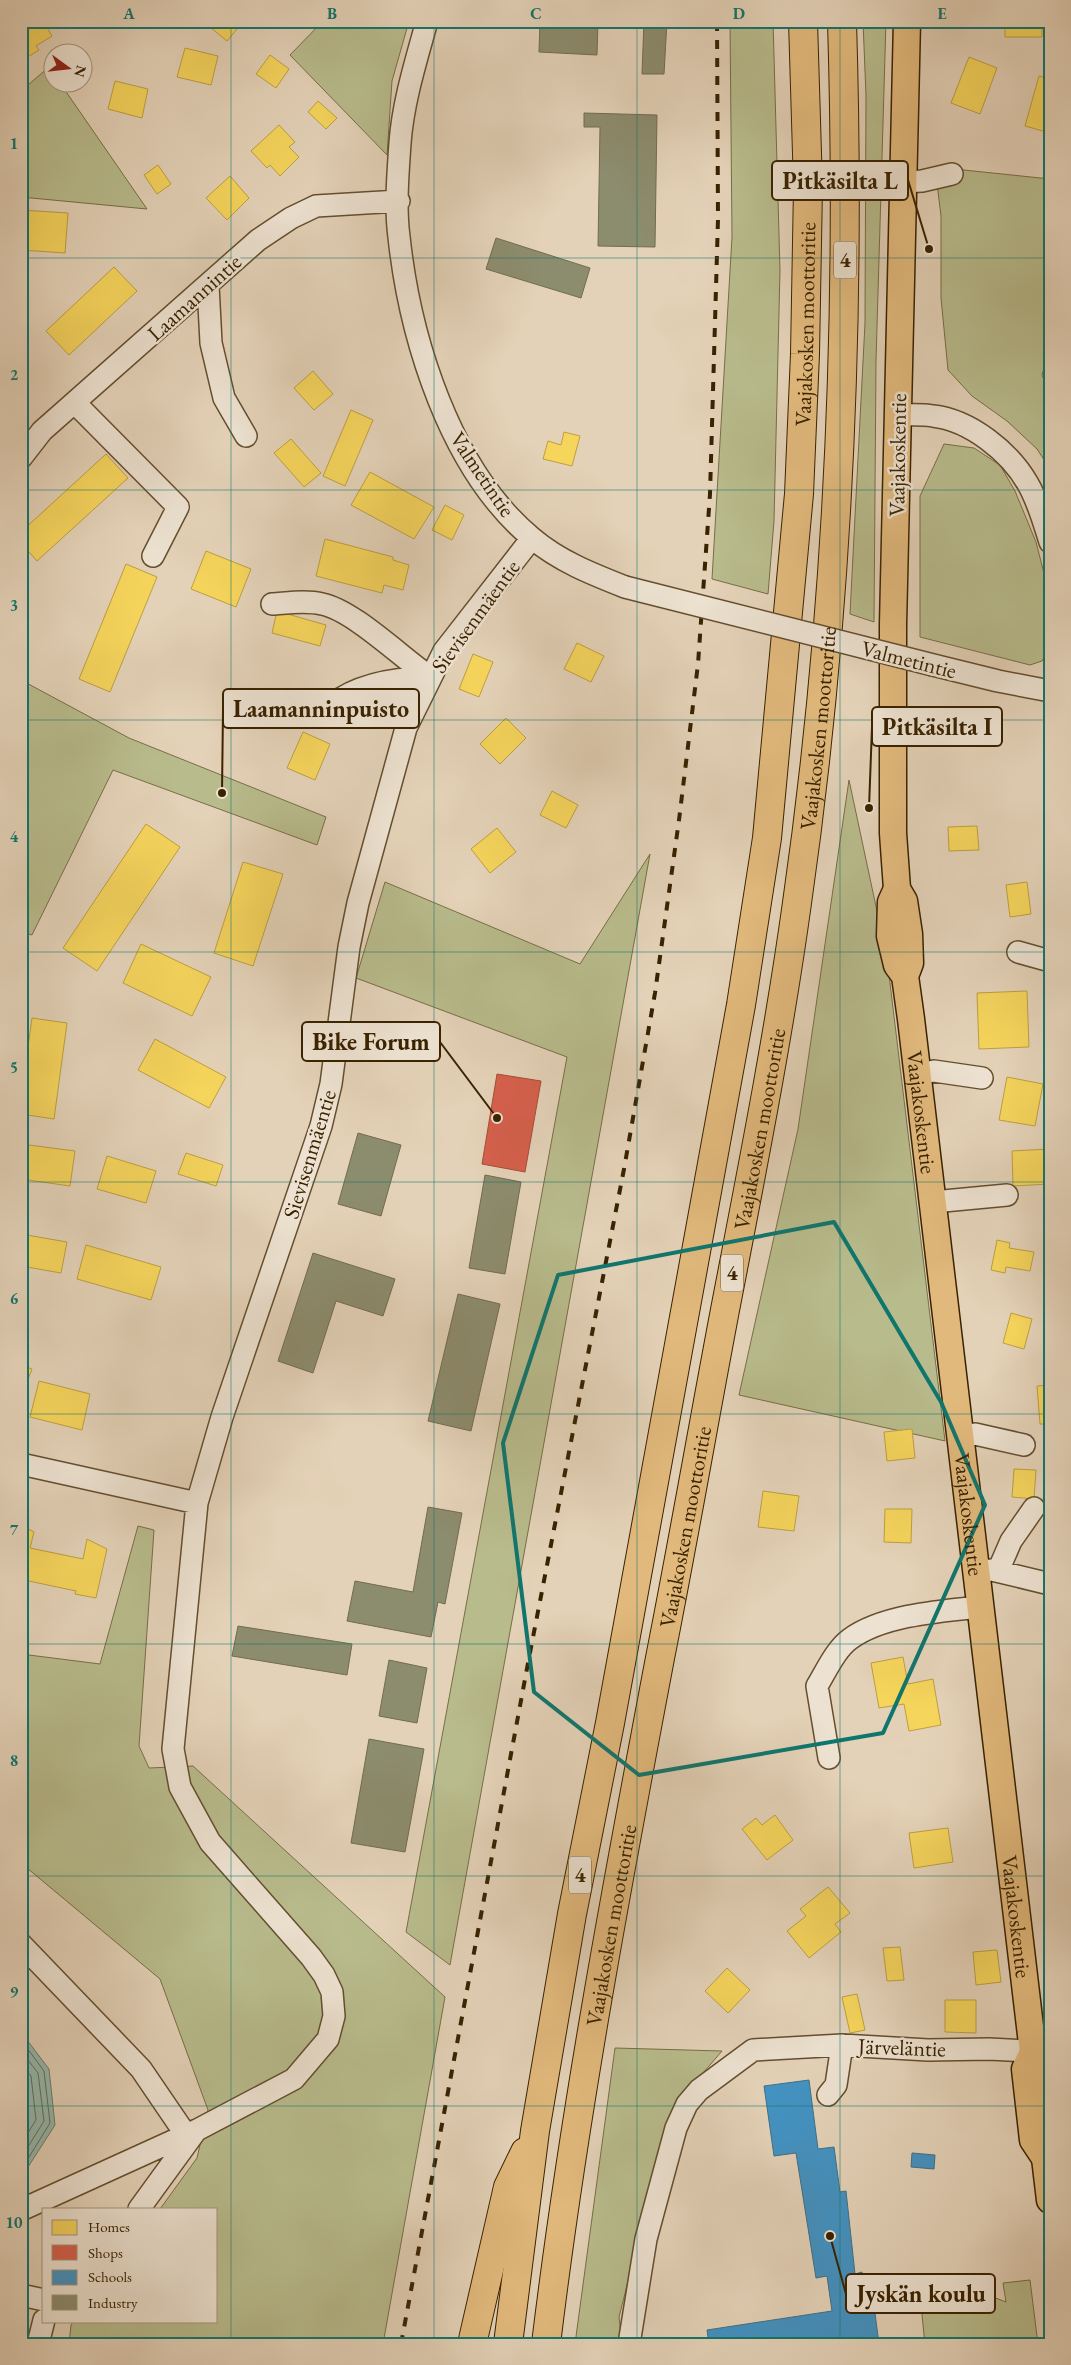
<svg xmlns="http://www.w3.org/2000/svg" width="1071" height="2365" viewBox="0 0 1071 2365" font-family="'EB Garamond',serif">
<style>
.green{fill:#b8bb8c;stroke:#786e46}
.water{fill:#95b8ad;stroke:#707c68}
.homes{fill:#f6d55c;stroke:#bd9f40}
.shops{fill:#d6604d;stroke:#a74d36}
.schools{fill:#4393c3;stroke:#407188}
.industry{fill:#8c8c6e;stroke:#736c4d}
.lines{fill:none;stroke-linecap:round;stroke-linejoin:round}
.shore{stroke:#676d56;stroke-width:1}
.minor-casing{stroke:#644e2e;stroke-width:24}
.major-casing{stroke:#392200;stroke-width:29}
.highway-casing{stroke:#392200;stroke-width:30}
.minor{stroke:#ede2d1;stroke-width:21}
.major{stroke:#e2b97c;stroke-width:26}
.highway{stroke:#e2b97c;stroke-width:28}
.rail{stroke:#392200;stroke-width:4;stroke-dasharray:9 9;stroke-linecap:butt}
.minor-bridge-casing{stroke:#644e2e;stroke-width:24;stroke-linecap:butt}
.minor-bridge{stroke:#ede2d1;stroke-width:21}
.marked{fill:none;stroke:#0f766e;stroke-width:4;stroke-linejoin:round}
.grid{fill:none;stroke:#0f766e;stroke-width:1;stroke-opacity:0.55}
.labels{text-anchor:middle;stroke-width:5;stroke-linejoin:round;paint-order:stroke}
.shield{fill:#ede2d1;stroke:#6f5c3f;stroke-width:1}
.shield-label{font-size:21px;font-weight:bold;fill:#392200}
.street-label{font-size:22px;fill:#392200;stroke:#ede2d1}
.leader{fill:none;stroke:#392200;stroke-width:2}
.callout-dot{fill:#392200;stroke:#ede2d1;stroke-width:2}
.callout{fill:#ede2d1;stroke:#392200;stroke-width:2}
.callout-label{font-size:24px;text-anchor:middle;font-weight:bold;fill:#392200}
.neatline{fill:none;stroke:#0f766e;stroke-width:2}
.grid-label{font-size:16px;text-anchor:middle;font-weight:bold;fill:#0f766e}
</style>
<rect width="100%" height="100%" fill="#e4d2b8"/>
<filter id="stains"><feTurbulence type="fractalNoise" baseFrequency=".004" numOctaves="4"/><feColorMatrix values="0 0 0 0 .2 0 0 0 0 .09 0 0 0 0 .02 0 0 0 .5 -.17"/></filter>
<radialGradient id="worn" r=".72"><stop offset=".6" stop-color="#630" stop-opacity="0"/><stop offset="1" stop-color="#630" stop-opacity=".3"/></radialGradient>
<path class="green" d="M 323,21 L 409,21 L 392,81 L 387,155 L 290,55 Z
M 730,21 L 773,21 L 780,270 L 774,521 L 768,594 L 712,579 L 732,237 Z
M 863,21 L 886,21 L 876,361 L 874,622 L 850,614 L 865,323 L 866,96 Z
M 49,67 L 52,71 L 52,82 L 60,83 L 147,209 L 21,197 L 21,91 Z
M 935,167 L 1050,179 L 1050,348 L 1042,375 L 1050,395 L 1050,469 L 1037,449 L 1007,421 L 972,396 L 948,370 L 941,298 L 941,216 Z
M 944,444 L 974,448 L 1000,465 L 1015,491 L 1036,542 L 1050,597 L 1050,647 L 1042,661 L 1030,665 L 920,637 L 920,496 Z
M 21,680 L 129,738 L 326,817 L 317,845 L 113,770 L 32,935 L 21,932 Z
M 849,780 L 887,958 L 945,1441 L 739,1395 L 798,1129 Z
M 650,854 L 450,1965 L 406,1932 L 567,1057 L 356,978 L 385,882 L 580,964 Z
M 138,1526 L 154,1530 L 139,1746 L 149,1768 L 193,1766 L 445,1997 L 383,2344 L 69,2344 L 71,2325 L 74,2321 L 216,2321 L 216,2209 L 160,2209 L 197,2158 L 208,2110 L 160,1979 L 21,1863 L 21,1654 L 100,1664 Z
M 615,2048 L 722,2051 L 672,2109 L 619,2317 L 622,2344 L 575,2344 Z
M 1030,2280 L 1038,2344 L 925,2344 L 921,2305 L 967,2287 L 1006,2302 L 1003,2283 Z"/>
<path class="water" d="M 21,2032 L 49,2069 L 55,2125 L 21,2178 Z"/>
<path class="homes" d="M 21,21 L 43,21 L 52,36 L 36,46 L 39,50 L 21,61 Z
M 215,21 L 227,21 L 237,29 L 227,41 L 210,27 Z
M 1005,21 L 1042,21 L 1042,37 L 1005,37 Z
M 185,48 L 218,56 L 211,85 L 177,77 Z
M 270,55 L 289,69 L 276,88 L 256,74 Z
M 969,57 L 997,68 L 980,114 L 951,103 Z
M 1039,76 L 1050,79 L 1050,133 L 1025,126 Z
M 115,81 L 148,89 L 142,118 L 108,109 Z
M 318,101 L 337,118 L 326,129 L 308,112 Z
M 279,125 L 295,142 L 289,147 L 299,157 L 280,176 L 270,165 L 267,168 L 251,151 Z
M 158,165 L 171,184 L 157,194 L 144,175 Z
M 230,176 L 249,198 L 227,220 L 206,198 Z
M 21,210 L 68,213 L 65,253 L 21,250 Z
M 114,267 L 137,291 L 69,355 L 46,331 Z
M 313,371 L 333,394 L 314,410 L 294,388 Z
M 351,410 L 373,420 L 345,486 L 323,476 Z
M 564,432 L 580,436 L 572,466 L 543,459 L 548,441 L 561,445 Z
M 291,439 L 321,473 L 304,487 L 274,453 Z
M 106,454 L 128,478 L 37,561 L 21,543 L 21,532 Z
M 370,472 L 434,507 L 414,539 L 351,505 Z
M 445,505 L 464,515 L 452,540 L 432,530 Z
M 325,539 L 393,557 L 393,560 L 409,565 L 403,590 L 384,585 L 382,593 L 316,576 Z
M 206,551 L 251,569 L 236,607 L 191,589 Z
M 126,564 L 157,577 L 110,692 L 79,679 Z
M 277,611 L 326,625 L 320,646 L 272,633 Z
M 577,643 L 604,656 L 591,682 L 564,669 Z
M 473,654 L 493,662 L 479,697 L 459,689 Z
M 506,718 L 526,738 L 500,764 L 480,744 Z
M 303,732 L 330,744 L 315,780 L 287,768 Z
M 552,791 L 578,805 L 566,828 L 540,815 Z
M 146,824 L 180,847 L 97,971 L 63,948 Z
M 977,826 L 979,850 L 949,851 L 948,827 Z
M 497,828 L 516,852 L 490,873 L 471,849 Z
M 243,862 L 283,874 L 253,966 L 214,953 Z
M 1027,882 L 1031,914 L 1010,917 L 1006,885 Z
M 141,944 L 211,977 L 192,1016 L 123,983 Z
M 1027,991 L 1029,1047 L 979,1049 L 977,993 Z
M 32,1018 L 67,1023 L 54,1119 L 21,1114 L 21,1097 Z
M 155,1039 L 226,1077 L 209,1108 L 138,1070 Z
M 1007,1077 L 1043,1084 L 1035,1126 L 999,1120 Z
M 21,1144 L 75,1151 L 70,1186 L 21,1179 Z
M 1050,1149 L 1050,1184 L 1013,1186 L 1012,1151 Z
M 186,1153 L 223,1165 L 216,1186 L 178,1174 Z
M 107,1156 L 156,1171 L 146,1203 L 97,1189 Z
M 21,1234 L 67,1242 L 61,1273 L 21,1266 Z
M 997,1240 L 1010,1243 L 1009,1248 L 1034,1252 L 1030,1271 L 1006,1267 L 1005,1273 L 991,1270 Z
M 86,1245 L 161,1267 L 151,1300 L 77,1279 Z
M 1011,1313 L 1032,1319 L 1024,1349 L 1003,1343 Z
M 21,1365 L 32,1369 L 21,1398 Z
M 39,1381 L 90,1394 L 82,1430 L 30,1417 Z
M 1050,1385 L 1050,1424 L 1040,1424 L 1037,1386 Z
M 912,1429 L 915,1458 L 887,1461 L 884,1432 Z
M 1014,1469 L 1036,1470 L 1034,1499 L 1012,1497 Z
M 763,1491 L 799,1496 L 794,1531 L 758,1527 Z
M 885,1509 L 912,1509 L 911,1543 L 884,1542 Z
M 21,1525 L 34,1532 L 30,1548 L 83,1559 L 87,1539 L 107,1549 L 96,1598 L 75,1594 L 76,1591 L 24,1580 L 21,1582 Z
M 903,1657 L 908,1684 L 933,1679 L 941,1725 L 909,1731 L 904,1704 L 879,1708 L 871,1663 Z
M 775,1815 L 793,1840 L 767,1860 L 742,1829 L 756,1818 L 762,1825 Z
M 948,1828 L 953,1862 L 914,1868 L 909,1833 Z
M 828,1887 L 850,1913 L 835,1924 L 841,1932 L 809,1958 L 787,1931 L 806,1916 L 800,1909 Z
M 900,1947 L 904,1980 L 887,1981 L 883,1948 Z
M 997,1950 L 1001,1982 L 976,1985 L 973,1952 Z
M 727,1968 L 750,1990 L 728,2013 L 705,1991 Z
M 857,1994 L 865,2030 L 850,2033 L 842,1997 Z
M 945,2000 L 976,2000 L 976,2033 L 945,2032 Z"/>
<path class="shops" d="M 497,1074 L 541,1081 L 525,1172 L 482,1164 Z"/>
<path class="schools" d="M 809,2080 L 818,2149 L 834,2147 L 840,2192 L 846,2191 L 855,2274 L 862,2272 L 865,2298 L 873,2298 L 879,2344 L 709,2344 L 707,2330 L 832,2311 L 827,2276 L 816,2278 L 796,2153 L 774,2156 L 764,2086 Z
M 912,2153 L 935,2155 L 934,2169 L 911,2167 Z"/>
<path class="industry" d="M 540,21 L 598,21 L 597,55 L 539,52 Z
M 644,21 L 667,21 L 664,74 L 642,74 Z
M 584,113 L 657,115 L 655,247 L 598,246 L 600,127 L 584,127 Z
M 496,238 L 590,268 L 581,298 L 486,269 Z
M 358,1133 L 401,1145 L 381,1216 L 338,1204 Z
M 485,1175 L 521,1182 L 505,1274 L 469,1268 Z
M 313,1253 L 395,1279 L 383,1316 L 336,1301 L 313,1373 L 278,1361 Z
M 458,1294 L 500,1304 L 471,1431 L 428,1421 Z
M 428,1507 L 462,1513 L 445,1604 L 438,1602 L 431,1637 L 347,1621 L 355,1581 L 413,1592 Z
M 238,1626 L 352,1644 L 347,1675 L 232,1656 Z
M 389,1660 L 427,1668 L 417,1723 L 379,1716 Z
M 369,1739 L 424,1749 L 405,1852 L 351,1843 Z"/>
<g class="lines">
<path class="shore" d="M 21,2040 L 44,2071 L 50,2123 L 21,2170
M 21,2051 L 38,2073 L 44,2121 L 21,2158
M 21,2063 L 31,2076 L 36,2120 L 21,2144"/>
<g class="minor-casing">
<path id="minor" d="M 427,21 C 416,61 403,102 400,143 C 398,173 395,207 399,237 C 410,339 450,470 532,538 C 559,561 592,574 625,587
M 903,182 L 922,181 L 952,174
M 208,285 L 211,343 L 224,398 L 246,436
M 75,403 L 178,507 L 153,556
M 898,415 C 909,415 921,414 933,416 C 970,420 1010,452 1028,484 C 1038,501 1044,523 1050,542
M 21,458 L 42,431 L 258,240 L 291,218 L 316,206 L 399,201
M 272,604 C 288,603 306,600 322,604 C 353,610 402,658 430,677
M 933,665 L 998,681 L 1050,691
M 333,704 C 358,684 398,678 430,677
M 1018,952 L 1050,961
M 918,1074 L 934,1071 L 982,1078
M 933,1202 L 1007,1195
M 961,1437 L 975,1434 L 1024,1445
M 21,1464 L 197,1503 L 222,1417 L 321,1126 L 331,1084 L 349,947 L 358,903 L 406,728 L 444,651 L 532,538
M 998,1571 L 1011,1541 L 1034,1508
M 976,1572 L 992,1570 L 1050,1584
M 829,1758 L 817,1686 C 826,1671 836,1649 850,1639 C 883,1615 941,1611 980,1607
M 21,1944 L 141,2069 L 186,2135
M 828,2095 L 836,2085 L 842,2045
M 139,2209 L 195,2132
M 21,2210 L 197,2130 L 294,2079 L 328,2039 L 334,2016 L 332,1992 L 324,1975 L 311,1957 L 210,1842 L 180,1787 L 173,1749 L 197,1503
M 21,2295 L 44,2300
M 38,2344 L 44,2320
M 629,2344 L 646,2239 L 676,2128 L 687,2104 L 699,2090 L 753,2050 L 842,2045 L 928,2050 L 989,2049 L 1050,2052"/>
</g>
<g class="major-casing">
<g id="major">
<path d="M 907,21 L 893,625 L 893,833 L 897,889 L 904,901 L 909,934 L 910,963 L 907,971"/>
<path id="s1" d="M 897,889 L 891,902 L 890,936 L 897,965 L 905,976 L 911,1019 L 1033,2052 L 1044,2067 L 1050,2113"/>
<path d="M 1033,2052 L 1025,2069 L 1033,2140 L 1045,2158"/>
<path d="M 1050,2145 L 1045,2158 L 1050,2200"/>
</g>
</g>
<g class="highway-casing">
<g id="highway">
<path d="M 472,2344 L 508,2187 L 525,2152"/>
<path id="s2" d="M 508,2344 L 535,2131 L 572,1914 L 610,1723 L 741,1005 L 767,838 L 799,494 L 805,354 L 808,187 L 803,21"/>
<path id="s3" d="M 546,2344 C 574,2113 617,1885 660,1658 C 683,1542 703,1426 725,1310 C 751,1175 778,1040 797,903 C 839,611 851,316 842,21"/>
</g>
</g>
<use href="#minor" class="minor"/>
<use href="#major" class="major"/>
<use href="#highway" class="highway"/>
<path class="rail" d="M 401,2344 L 528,1663 L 624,1169 L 655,993 L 679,820 L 698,664 L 710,494 L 718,219 L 717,21"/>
<g class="minor-bridge-casing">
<path id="minor-bridge" d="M 625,587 L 933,665"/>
</g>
<use href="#minor-bridge" class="minor-bridge"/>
</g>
<path class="marked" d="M 834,1222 L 941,1402 L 985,1505 L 883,1733 L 639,1775 L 534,1692 L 503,1443 L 558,1275 Z"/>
<path class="grid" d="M 231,21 L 231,2344M 434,21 L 434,2344M 637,21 L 637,2344M 840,21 L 840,2344M 21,258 L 1050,258M 21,490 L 1050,490M 21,720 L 1050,720M 21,952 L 1050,952M 21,1182 L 1050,1182M 21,1414 L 1050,1414M 21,1644 L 1050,1644M 21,1876 L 1050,1876M 21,2106 L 1050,2106"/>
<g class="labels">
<g class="shield">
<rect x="834" y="241.5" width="22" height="37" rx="4"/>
<rect x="721" y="1254.5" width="22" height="37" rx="4"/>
<rect x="569" y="1856.5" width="22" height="37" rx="4"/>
</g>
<g class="shield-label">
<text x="845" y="267">4</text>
<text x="732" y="1280">4</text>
<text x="580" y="1882">4</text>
</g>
<g class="street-label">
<text transform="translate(194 297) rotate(-42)" y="8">Laamannintie</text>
<text dy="8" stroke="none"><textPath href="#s2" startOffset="2044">Vaajakosken moottoritie</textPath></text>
<text transform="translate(897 455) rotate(-89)" y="8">Vaajakoskentie</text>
<text transform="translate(483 474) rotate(56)" y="8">Valmetintie</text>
<text transform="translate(475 616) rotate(-54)" y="8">Sievisenmäentie</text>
<text transform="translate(909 659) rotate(14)" y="8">Valmetintie</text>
<text dy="8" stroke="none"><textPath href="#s3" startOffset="1639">Vaajakosken moottoritie</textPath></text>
<text dy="8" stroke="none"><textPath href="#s1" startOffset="229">Vaajakoskentie</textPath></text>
<text dy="8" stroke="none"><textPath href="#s3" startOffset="1234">Vaajakosken moottoritie</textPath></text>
<text transform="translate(309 1154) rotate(-73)" y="8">Sievisenmäentie</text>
<text dy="8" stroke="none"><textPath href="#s1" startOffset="634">Vaajakoskentie</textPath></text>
<text dy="8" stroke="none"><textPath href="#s3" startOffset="829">Vaajakosken moottoritie</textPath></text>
<text dy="8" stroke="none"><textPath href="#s1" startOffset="1039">Vaajakoskentie</textPath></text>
<text dy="8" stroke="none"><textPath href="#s3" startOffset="424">Vaajakosken moottoritie</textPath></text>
<text transform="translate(902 2047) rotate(2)" y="8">Järveläntie</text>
</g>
</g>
<path class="leader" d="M929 249L908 180M222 793L223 709M869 808L872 727M497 1118L440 1042M830 2236L846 2294"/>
<g class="callout-dot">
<circle cx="929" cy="249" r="5"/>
<circle cx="222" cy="793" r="5"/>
<circle cx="869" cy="808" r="5"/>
<circle cx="497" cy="1118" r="5"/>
<circle cx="830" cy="2236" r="5"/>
</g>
<g class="callout">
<rect x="772" y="161" width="136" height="39" rx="5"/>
<rect x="223" y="689" width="196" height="39" rx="5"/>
<rect x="872" y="707" width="130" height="39" rx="5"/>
<rect x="302" y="1022" width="138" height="39" rx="5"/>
<rect x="846" y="2274" width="149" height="39" rx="5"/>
</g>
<g class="callout-label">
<text x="840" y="189">Pitkäsilta L</text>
<text x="321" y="717">Laamanninpuisto</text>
<text x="937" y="735">Pitkäsilta I</text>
<text x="371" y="1050">Bike Forum</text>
<text x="921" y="2302">Jyskän koulu</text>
</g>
<rect width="1071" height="2365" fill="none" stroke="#e4d2b8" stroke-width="55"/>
<rect x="42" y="2208" width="175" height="115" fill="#ede2d1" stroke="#a5957d"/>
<rect x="52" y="2220" width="25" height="15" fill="#f6d55c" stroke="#a5957d"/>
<text x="88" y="2232" font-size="15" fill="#392200">Homes</text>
<rect x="52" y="2245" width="25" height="15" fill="#d6604d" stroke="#a5957d"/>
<text x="88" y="2258" font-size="15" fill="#392200">Shops</text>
<rect x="52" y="2270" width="25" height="15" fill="#4393c3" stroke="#a5957d"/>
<text x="88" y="2282" font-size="15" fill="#392200">Schools</text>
<rect x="52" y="2295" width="25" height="15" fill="#8c8c6e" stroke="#a5957d"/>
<text x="88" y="2308" font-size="15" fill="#392200">Industry</text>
<g transform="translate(68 68) rotate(105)"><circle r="24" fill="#ede2d1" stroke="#a5957d"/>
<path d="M0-4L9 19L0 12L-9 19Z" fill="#8f2418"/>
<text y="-8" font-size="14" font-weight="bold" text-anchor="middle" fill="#392200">N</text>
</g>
<rect x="28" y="28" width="1016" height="2310" class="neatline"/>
<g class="grid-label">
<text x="129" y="19">A</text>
<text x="332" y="19">B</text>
<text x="536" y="19">C</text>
<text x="739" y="19">D</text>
<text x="942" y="19">E</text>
<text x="14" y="149">1</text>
<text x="14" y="380">2</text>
<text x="14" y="611">3</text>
<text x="14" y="842">4</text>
<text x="14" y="1073">5</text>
<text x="14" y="1304">6</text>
<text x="14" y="1535">7</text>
<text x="14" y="1766">8</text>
<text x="14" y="1997">9</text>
<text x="14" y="2228">10</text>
</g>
<rect width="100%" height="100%" filter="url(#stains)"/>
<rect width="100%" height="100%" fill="url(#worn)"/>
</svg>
